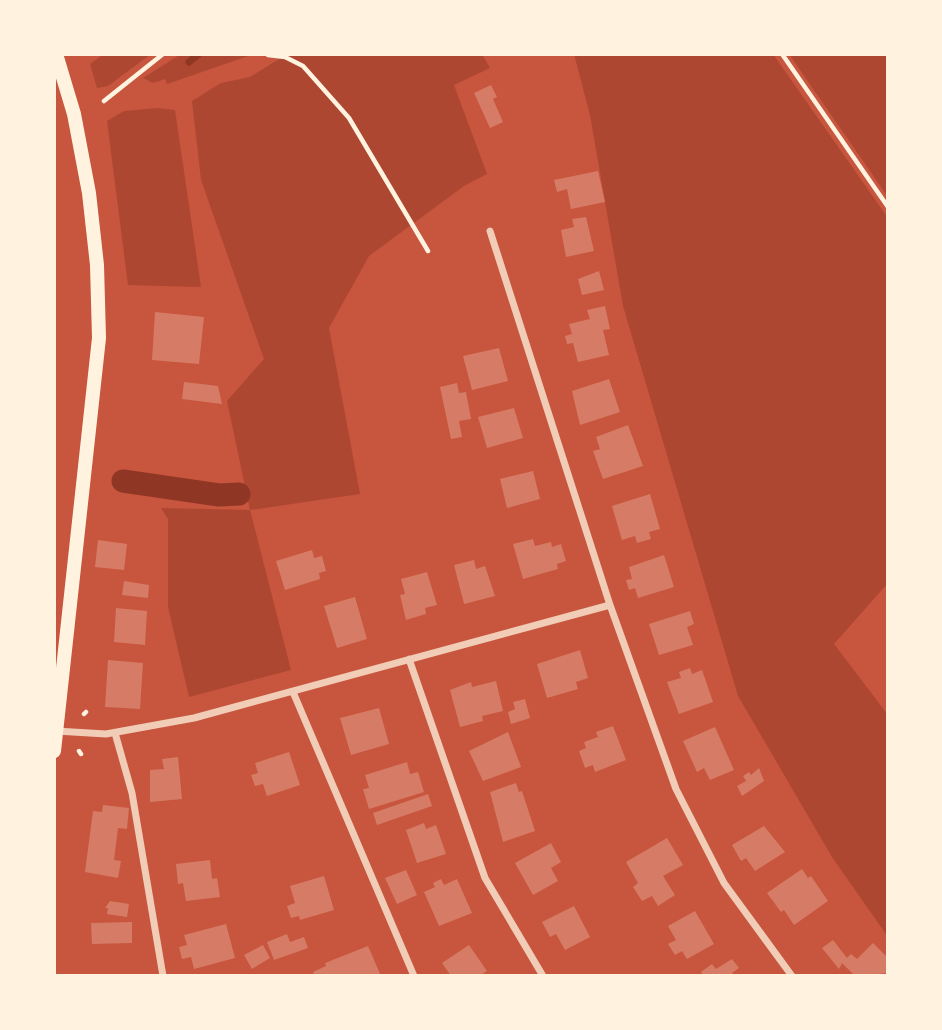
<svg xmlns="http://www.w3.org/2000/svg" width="942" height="1030" viewBox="0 0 942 1030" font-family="Ubuntu,sans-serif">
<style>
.green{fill:#ae4732}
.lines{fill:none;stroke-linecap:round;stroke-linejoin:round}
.stream{stroke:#8f3625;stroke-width:7}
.canal{stroke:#8f3625;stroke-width:23}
.building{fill:#d67c66}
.path{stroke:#fff3e0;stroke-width:4.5}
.minor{stroke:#f1ccb7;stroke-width:7}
.secondary{stroke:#fff3e0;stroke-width:14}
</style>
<rect width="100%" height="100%" fill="#c8553d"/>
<path class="green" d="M 104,54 L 151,54 L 108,86 L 97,88 L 90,64 Z
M 181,54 L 254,54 L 167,84 L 165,79 L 153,83 L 143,78 Z
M 287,54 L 482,54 L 490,68 L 454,85 L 487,174 L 464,186 L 369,256 L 329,328 L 360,494 L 250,510 L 291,670 L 189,697 L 168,607 L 168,519 L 161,508 L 250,510 L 227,401 L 264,359 L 201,180 L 192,101 L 221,83 L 250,77 Z
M 574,54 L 773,54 L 888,218 L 888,583 L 834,644 L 888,715 L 888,937 L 832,857 L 738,696 L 623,306 L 590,115 Z
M 789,54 L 888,54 L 888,197 Z
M 158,108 L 175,110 L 201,287 L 128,285 L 107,121 L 124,111 Z"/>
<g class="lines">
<path class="stream" d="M 189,62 L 199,54"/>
<path class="canal" d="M 123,481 L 219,495 L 239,494"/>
</g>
<path class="building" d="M 491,85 L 497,97 L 493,99 L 503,122 L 490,128 L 474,93 Z
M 598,171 L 605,202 L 571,209 L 567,189 L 557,192 L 554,180 Z
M 586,217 L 594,251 L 566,257 L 561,230 L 574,227 L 572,219 Z
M 599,271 L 604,290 L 582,295 L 578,279 Z
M 605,306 L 610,329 L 603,330 L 609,355 L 578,362 L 573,343 L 567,344 L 565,336 L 572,334 L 569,324 L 590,319 L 587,310 Z
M 155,312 L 204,317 L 199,364 L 152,360 Z
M 499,348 L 508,381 L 472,390 L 463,356 Z
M 609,379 L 620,412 L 580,425 L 572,391 Z
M 184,382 L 218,386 L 222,404 L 182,399 Z
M 457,383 L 459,393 L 466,392 L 471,419 L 459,421 L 462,437 L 451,439 L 440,387 Z
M 514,408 L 523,438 L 487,448 L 478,417 Z
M 628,425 L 643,466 L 603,479 L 593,451 L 600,449 L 596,437 Z
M 533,471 L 540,499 L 507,508 L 500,479 Z
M 650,494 L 660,529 L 649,532 L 651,539 L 637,543 L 635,536 L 622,540 L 612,506 Z
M 533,539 L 535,546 L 551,542 L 552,547 L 561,544 L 566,561 L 557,564 L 558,569 L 523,579 L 513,544 Z
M 98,540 L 127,544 L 124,570 L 95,567 Z
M 312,550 L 314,558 L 322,556 L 326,571 L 319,573 L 320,579 L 285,590 L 276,561 Z
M 664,555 L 674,587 L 638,598 L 635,588 L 629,590 L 626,580 L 632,579 L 629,567 Z
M 474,560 L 476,569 L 485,566 L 495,596 L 464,604 L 454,565 Z
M 427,572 L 437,605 L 425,608 L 426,614 L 406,620 L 400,595 L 405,594 L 401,579 Z
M 124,581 L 149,585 L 148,598 L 122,595 Z
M 355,597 L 367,639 L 337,648 L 324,606 Z
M 116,608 L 147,611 L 145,645 L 114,642 Z
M 690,611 L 694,624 L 687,627 L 693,645 L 659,655 L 649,624 Z
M 580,650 L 588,678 L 576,682 L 578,689 L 547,698 L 537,664 Z
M 108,660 L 143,663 L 140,709 L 105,707 Z
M 690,668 L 692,674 L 702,670 L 713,702 L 679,714 L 667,682 L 681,678 L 679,672 Z
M 496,681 L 503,711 L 482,716 L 483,721 L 460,727 L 450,690 L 471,682 L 472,687 Z
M 525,699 L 530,718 L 511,724 L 508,712 L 515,709 L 513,702 Z
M 379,708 L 389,744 L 351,755 L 340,718 Z
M 613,726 L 626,760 L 595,772 L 593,765 L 585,768 L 579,751 L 586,748 L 584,742 L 598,737 L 596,732 Z
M 715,727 L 734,770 L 710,780 L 704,768 L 697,772 L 683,741 Z
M 508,732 L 521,767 L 483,781 L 469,751 Z
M 289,752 L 300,785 L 267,796 L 263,784 L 255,786 L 251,775 L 258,773 L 255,763 Z
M 178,757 L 182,799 L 150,802 L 150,770 L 164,769 L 162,759 Z
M 407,762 L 410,774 L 418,772 L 424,792 L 369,809 L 363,789 L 369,788 L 365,775 Z
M 759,768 L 764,781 L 742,796 L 737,786 L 746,781 L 743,776 L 749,772 L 751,775 Z
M 516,783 L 519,792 L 522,791 L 535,831 L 503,842 L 490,792 Z
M 428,794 L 432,806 L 377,825 L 373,813 Z
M 103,805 L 129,808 L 127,829 L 118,828 L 114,860 L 121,861 L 118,878 L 85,872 L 93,811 L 102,812 Z
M 424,823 L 426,829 L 436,825 L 446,854 L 417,863 L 406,830 Z
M 764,826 L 785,852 L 755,871 L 746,858 L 741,861 L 732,845 Z
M 667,838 L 683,865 L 663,876 L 675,895 L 658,906 L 652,896 L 642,901 L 633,887 L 638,883 L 626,862 Z
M 551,843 L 561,862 L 551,868 L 558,881 L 533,895 L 515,863 Z
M 210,860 L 212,879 L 217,878 L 220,897 L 186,901 L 183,883 L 178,884 L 176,864 Z
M 802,869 L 808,878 L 811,876 L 828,901 L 794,925 L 784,910 L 781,912 L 767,893 Z
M 406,870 L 417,895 L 397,904 L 385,878 Z
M 324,876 L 334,910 L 300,920 L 299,916 L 291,918 L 287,906 L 295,903 L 290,886 Z
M 441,879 L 444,885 L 457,879 L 472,913 L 439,926 L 424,892 L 435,887 L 433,883 Z
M 110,901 L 129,904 L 127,917 L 107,914 L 108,908 L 105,908 Z
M 574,906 L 590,937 L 565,950 L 556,934 L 550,937 L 542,922 Z
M 695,911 L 714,944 L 687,959 L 682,951 L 675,955 L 668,944 L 676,940 L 668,926 Z
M 132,922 L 132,943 L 92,944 L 91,923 Z
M 226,924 L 235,958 L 194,969 L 191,957 L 182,959 L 179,947 L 187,945 L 184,935 Z
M 287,934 L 290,942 L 304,937 L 308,948 L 274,960 L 267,942 Z
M 833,940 L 847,958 L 851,954 L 857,959 L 873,943 L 888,958 L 888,973 L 855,976 L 842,963 L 839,969 L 822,948 Z
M 263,945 L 270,958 L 252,969 L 244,955 Z
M 469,945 L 487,971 L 479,976 L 451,976 L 442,963 Z
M 368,946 L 381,976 L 315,976 L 313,972 L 326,966 L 325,963 Z
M 732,959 L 739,968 L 732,973 L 735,976 L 703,976 L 701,972 L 712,964 L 716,969 Z"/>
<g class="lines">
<path class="path" d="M 782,54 L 888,207
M 268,55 L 285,57 L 303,66 L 349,118 L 428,251
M 104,101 L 163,54
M 84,714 L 86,712
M 79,751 L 81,754"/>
<path class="minor" d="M 490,231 L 610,605 L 676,789 L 724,883 L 792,976
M 409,659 L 485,878 L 543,976
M 293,692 L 414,976
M 56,731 L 106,734 L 194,718 L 610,605
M 115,733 L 132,793 L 163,976"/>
<path class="secondary" d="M 54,751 L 99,338 L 97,265 L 89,193 L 74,114 L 56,54"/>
</g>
<rect width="942" height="1030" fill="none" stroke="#fff3e0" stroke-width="112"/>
</svg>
